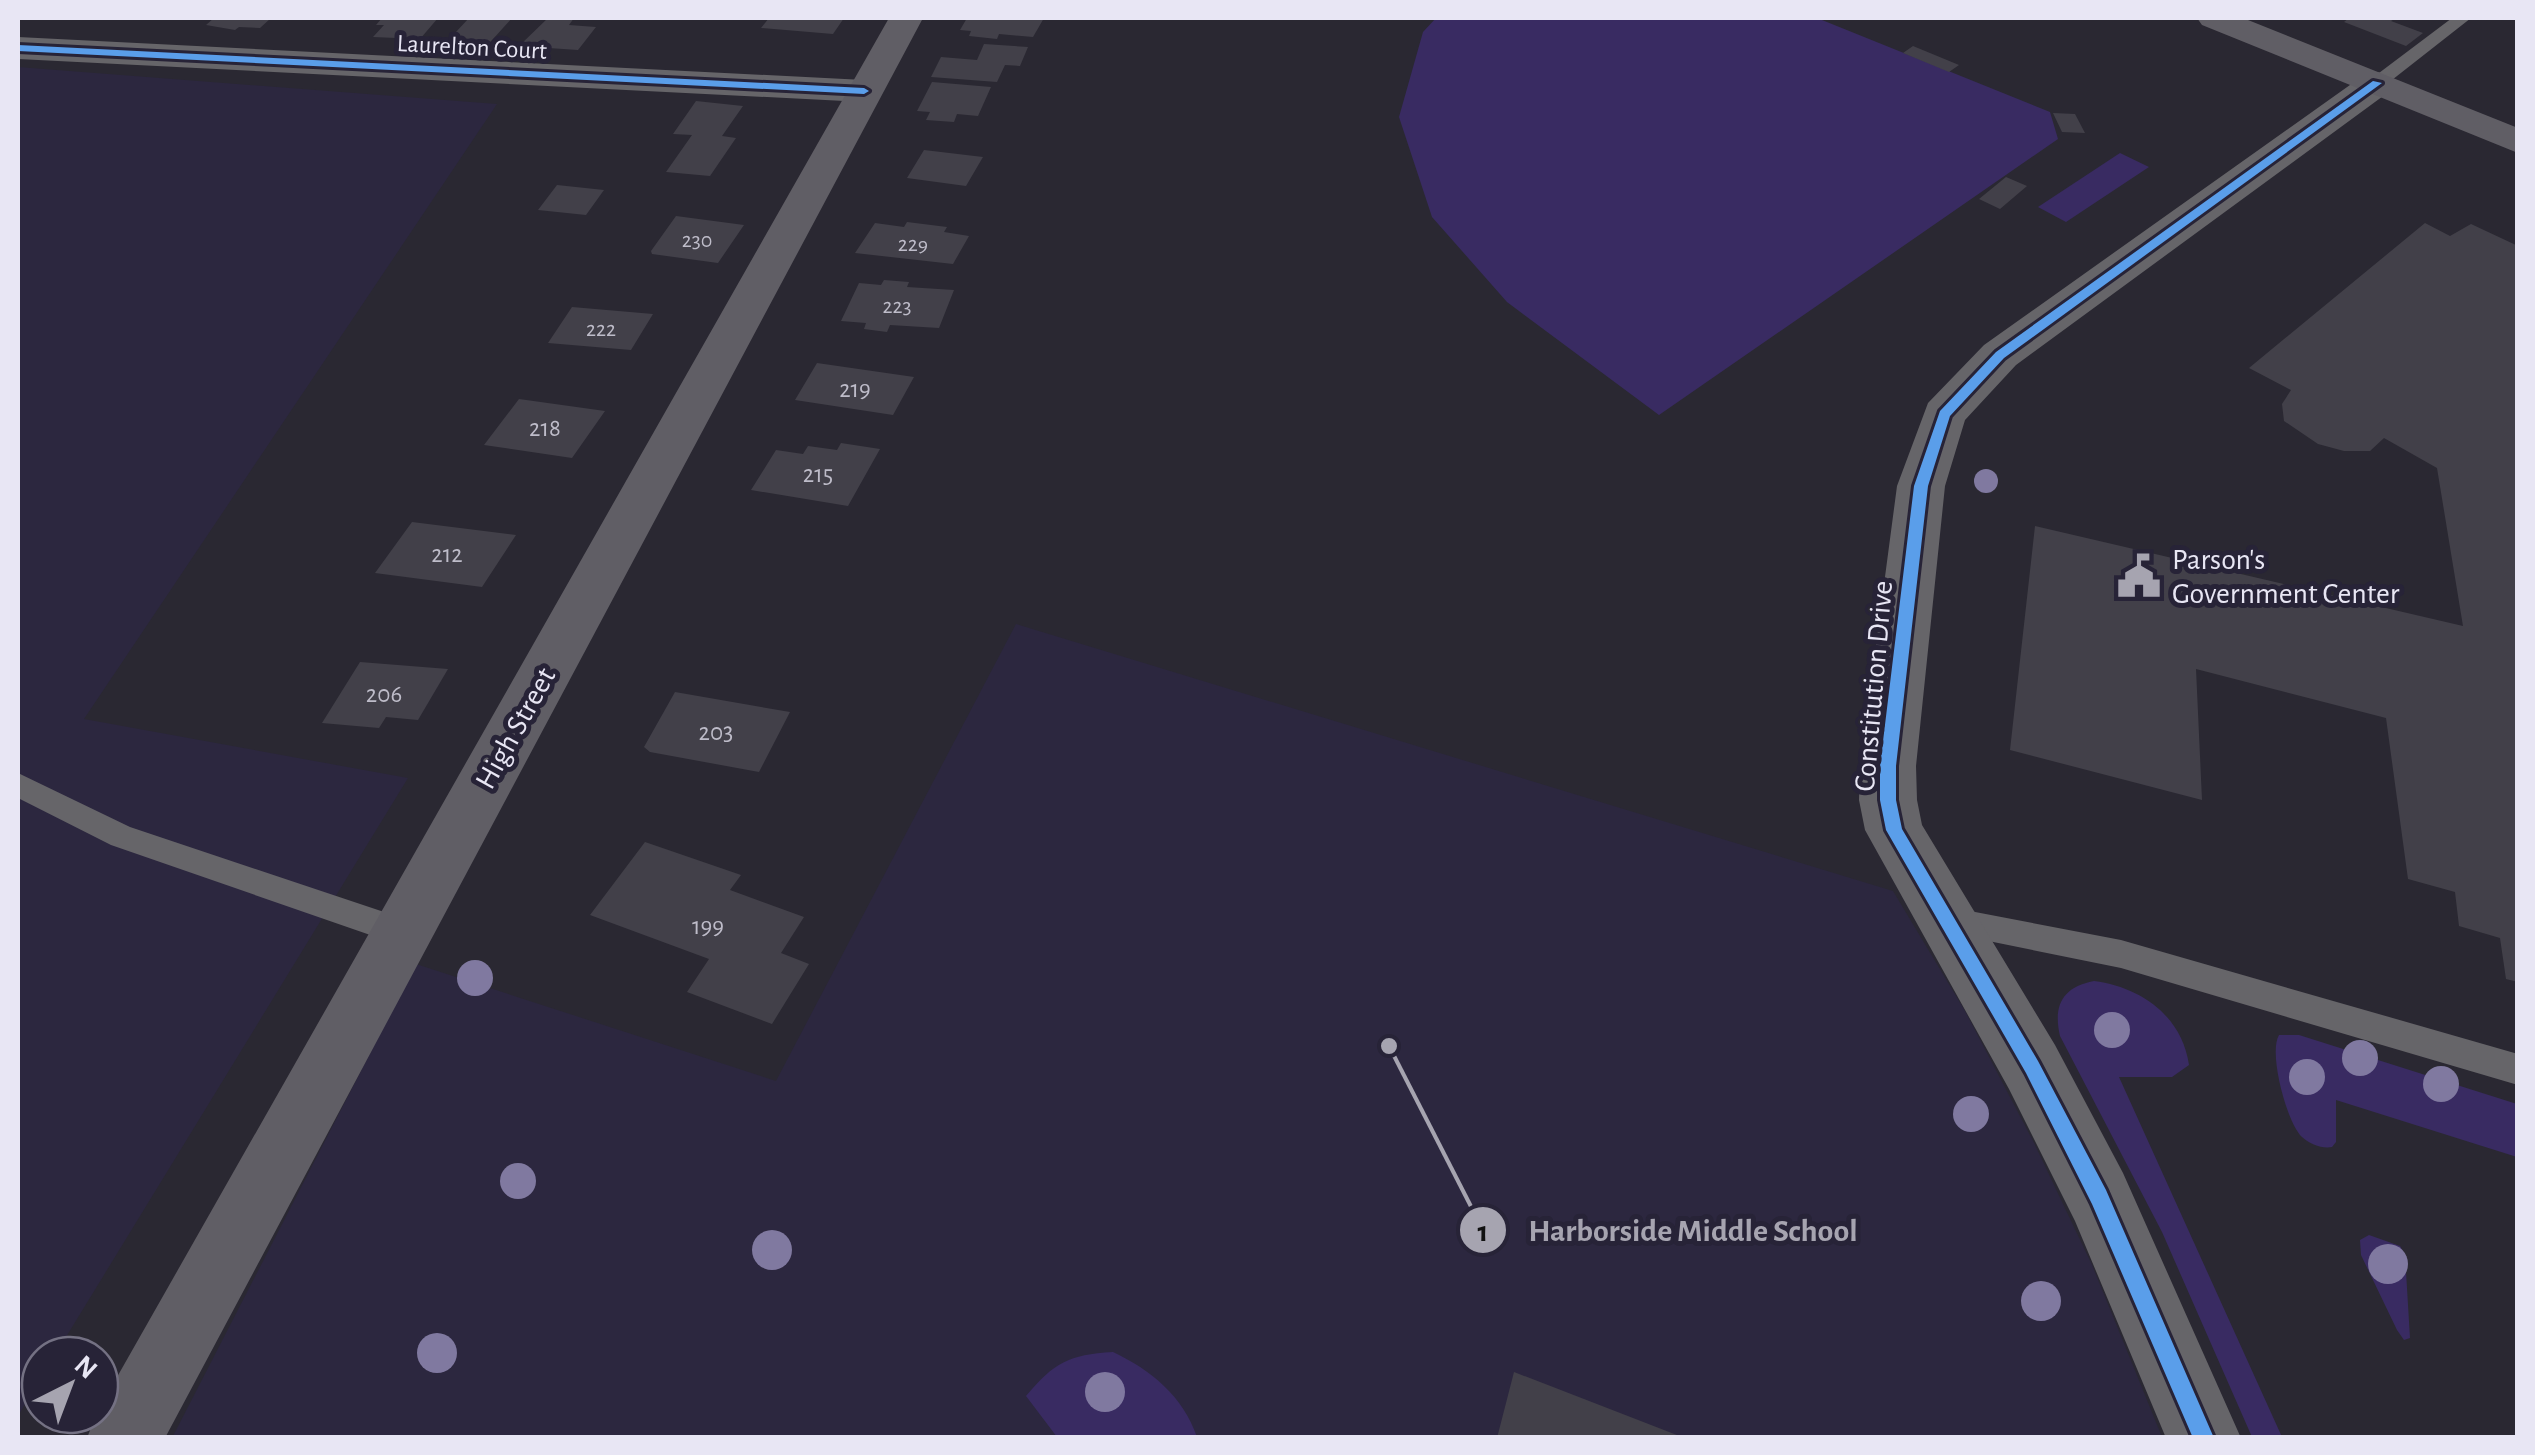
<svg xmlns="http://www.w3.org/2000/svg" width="2535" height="1455" viewBox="0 0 2535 1455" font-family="'Alegreya Sans',sans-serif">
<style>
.built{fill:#2c273f}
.green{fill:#392b62}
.building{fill:#424049}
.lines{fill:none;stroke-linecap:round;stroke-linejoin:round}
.service{fill:#666569;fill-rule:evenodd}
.minor{fill:#666569;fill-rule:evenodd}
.secondary{fill:#605e65;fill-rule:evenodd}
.cycleway-casing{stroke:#272337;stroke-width:6}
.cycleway{fill:#5a9eea;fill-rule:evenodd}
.tree{fill:#8079a0}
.labels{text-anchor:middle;stroke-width:10;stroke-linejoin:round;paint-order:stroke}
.far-number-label{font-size:22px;fill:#bebcc9}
.far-street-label{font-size:25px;fill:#e8e6f4;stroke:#272337}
.number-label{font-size:25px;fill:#bebcc9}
.poi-label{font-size:30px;fill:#e8e6f4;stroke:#272337;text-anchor:start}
.street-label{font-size:30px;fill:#e8e6f4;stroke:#272337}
.leader{fill:none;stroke:#a6a4b0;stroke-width:4}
.callout-dot{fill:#a6a4b0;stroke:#272337;stroke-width:4}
.mark-label{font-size:30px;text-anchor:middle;font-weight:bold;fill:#111}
.callout-label{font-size:32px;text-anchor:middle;font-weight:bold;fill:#a6a4b0;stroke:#272337;stroke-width:10;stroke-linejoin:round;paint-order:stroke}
</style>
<rect width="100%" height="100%" fill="#2a2832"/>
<path class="built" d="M 18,67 L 497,104 L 84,719 L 408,778 L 55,1355 L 40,1355 L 40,1379 L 18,1416 Z
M 1016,624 L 1893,891 L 1965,1011 L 2034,1143 L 2092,1265 L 2162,1437 L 172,1438 L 416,964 L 776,1081 Z"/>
<path class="green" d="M 1436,18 L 1817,18 L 2050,112 L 2058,139 L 1659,415 L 1507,302 L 1432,217 L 1399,117 L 1423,32 Z
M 2120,153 L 2149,167 L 2066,222 L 2038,207 Z
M 2094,981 C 2141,987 2182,1016 2189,1065 L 2172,1077 L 2119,1077 L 2282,1437 L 2252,1437 L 2162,1232 L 2060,1036 C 2053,1006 2062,987 2094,981 Z
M 2279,1035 L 2299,1035 L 2517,1104 L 2517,1157 L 2336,1100 L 2336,1142 L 2332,1147 C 2322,1149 2310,1144 2302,1137 C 2287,1123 2268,1053 2279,1035 Z
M 2369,1235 L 2400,1246 L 2405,1255 L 2410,1338 L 2404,1340 L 2397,1330 L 2361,1255 L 2360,1240 Z
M 1113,1352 C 1151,1370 1183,1396 1197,1437 L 1057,1437 L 1026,1396 C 1055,1362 1068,1355 1113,1352 Z"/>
<path class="building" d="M 214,18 L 271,18 L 260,28 L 239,27 L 235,30 L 206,25 Z
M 382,18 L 438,18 L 420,39 L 373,37 L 384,25 L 376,25 Z
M 469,18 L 512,18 L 484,49 L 442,47 Z
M 548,18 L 574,18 L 569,25 L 596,27 L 578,50 L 519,46 Z
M 769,18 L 844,18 L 833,34 L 761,28 Z
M 967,18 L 1044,18 L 1033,37 L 999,34 L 997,39 L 969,36 L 971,31 L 960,30 Z
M 2349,18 L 2396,18 L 2391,21 L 2423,33 L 2406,46 L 2344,22 Z
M 984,44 L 1028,47 L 1020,66 L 1005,65 L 997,82 L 931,77 L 941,57 L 977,60 Z
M 1913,46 L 1959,65 L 1949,72 L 1903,53 Z
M 932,82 L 991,87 L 978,116 L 957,114 L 954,122 L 926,120 L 930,112 L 917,111 Z
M 696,101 L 743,106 L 722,136 L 736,138 L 710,176 L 666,172 L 692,135 L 673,134 Z
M 2053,113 L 2075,114 L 2085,133 L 2062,132 Z
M 924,150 L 983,157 L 966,186 L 907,178 Z
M 2006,177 L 2027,186 L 2000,209 L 1979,199 Z
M 557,185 L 604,190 L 586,215 L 538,210 Z
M 676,216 L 744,225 L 718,263 L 652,254 L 651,251 Z
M 907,222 L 947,227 L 944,232 L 969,236 L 953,264 L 855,253 L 875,223 L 904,227 Z
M 2425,223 L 2450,236 L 2471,224 L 2518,246 L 2518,982 L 2506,979 L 2500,938 L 2459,926 L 2455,892 L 2408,879 L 2386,718 L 2196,669 L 2202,800 L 2010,750 L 2035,526 L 2463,626 L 2437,468 L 2384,438 L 2370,451 L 2344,451 L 2318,444 L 2284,421 L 2282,404 L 2291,390 L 2249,368 Z
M 884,280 L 909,282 L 907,287 L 954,290 L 939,328 L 890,325 L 887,332 L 864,329 L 866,323 L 841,321 L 859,283 L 881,285 Z
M 572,307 L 653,314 L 631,350 L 548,343 Z
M 817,363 L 914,377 L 893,415 L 795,400 Z
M 519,399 L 605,411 L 572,458 L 484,445 Z
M 841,443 L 880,449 L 848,506 L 751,490 L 776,450 L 803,454 L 808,446 L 837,450 Z
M 412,522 L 516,535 L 482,587 L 375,573 Z
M 360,662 L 448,669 L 418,720 L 386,717 L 379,728 L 322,723 Z
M 675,692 L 790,712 L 759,772 L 650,752 L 644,747 Z
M 645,842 L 741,875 L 730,890 L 804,917 L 781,953 L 809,964 L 772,1024 L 687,992 L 709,959 L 590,915 Z
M 1514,1372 L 1682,1437 L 1682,1438 L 1497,1438 Z"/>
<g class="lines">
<path class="service" d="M 2452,18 L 2471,18 L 2383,87 L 2371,87 L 2371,79 Z
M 18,773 L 130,827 L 402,918 L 413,922 L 417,932 L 413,942 L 402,946 L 111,845 L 18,798 Z
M 1949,907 L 2121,940 L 2518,1054 L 2518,1085 L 2121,968 L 1949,933 L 1938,930 L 1934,920 L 1938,910 Z"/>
<path class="minor" d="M 18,37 L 864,80 L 877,83 L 882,91 L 877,99 L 864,102 L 18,59 Z
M 2377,72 L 2390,75 L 2395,83 L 2390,91 L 2016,365 L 1965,420 L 1945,486 L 1916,766 L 1917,800 L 1922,825 L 2055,1045 L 2123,1173 L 2241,1438 L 2166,1438 L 2075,1221 L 2009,1089 L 1865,830 L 1859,800 L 1860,766 L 1897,486 L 1928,403 L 1984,345 L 2364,75 Z"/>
<path class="secondary" d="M 889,18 L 923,18 L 165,1438 L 87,1438 L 96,1415 L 100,1415 L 100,1407 Z
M 2197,18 L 2243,18 L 2518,128 L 2518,153 L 2202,25 Z"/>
<g class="cycleway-casing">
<path id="cycleway" d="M 18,45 L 864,88 L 869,91 L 864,94 L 18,51 Z
M 2373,81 L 2382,83 L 2004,358 L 1950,416 L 1928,486 L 1896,766 L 1896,800 L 1902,829 L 2038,1061 L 2106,1190 L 2214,1438 L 2193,1438 L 2092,1204 L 2026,1073 L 1886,830 L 1880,800 L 1880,766 L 1914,486 L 1940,411 L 1996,352 Z"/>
</g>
<use href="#cycleway" class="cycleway"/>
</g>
<g class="tree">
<circle cx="1986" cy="481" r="12"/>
<circle cx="475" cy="978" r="18"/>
<circle cx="2112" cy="1030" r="18"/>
<circle cx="2360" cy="1058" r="18"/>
<circle cx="2307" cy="1077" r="18"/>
<circle cx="2441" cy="1084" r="18"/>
<circle cx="1971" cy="1114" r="18"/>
<circle cx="518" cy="1181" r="18"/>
<circle cx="772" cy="1250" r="20"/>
<circle cx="2388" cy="1264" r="20"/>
<circle cx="2041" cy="1301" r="20"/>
<circle cx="437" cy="1353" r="20"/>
<circle cx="1105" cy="1392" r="20"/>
</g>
<defs>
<g id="civic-bare" transform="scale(3.45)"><path d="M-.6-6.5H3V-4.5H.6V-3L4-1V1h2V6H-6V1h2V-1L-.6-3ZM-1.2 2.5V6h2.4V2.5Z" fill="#a6a4b0" stroke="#272337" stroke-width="2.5" paint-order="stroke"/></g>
</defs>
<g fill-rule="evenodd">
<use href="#civic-bare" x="2139" y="576"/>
</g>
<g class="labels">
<g class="far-number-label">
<text x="697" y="247">230</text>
<text x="913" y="251">229</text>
<text x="897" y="313">223</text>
<text x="601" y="336">222</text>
</g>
<g class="far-street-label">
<text transform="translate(472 46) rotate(3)" y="9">Laurelton Court</text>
</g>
<g class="number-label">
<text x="855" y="397">219</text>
<text x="545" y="436">218</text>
<text x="818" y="482">215</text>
<text x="447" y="562">212</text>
<text x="384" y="702">206</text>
<text x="716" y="740">203</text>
<text x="708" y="934">199</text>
</g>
<g class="poi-label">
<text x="2172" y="569">Parson's<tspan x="2172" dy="34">Government Center</tspan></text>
</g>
<g class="street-label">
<text transform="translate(1873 686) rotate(-85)" y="10">Constitution Drive</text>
<text transform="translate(515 728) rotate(-61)" y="10">High Street</text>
</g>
</g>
<path class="leader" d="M1389 1046L1483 1230"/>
<g class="callout-dot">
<circle cx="1389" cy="1046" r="10"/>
<circle cx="1483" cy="1230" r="25"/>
</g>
<g class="mark-label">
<text x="1483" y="1241">1</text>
</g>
<g class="callout-label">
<text x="1693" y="1241">Harborside Middle School</text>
</g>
<rect width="2535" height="1455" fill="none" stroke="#e8e6f4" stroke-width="40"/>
<g transform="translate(70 1385) rotate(42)"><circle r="48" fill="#272337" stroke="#747183" stroke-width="2.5"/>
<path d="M0-8L18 38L0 25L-18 38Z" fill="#a6a4b0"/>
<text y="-15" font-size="28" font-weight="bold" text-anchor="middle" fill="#e8e6f4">N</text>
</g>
</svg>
